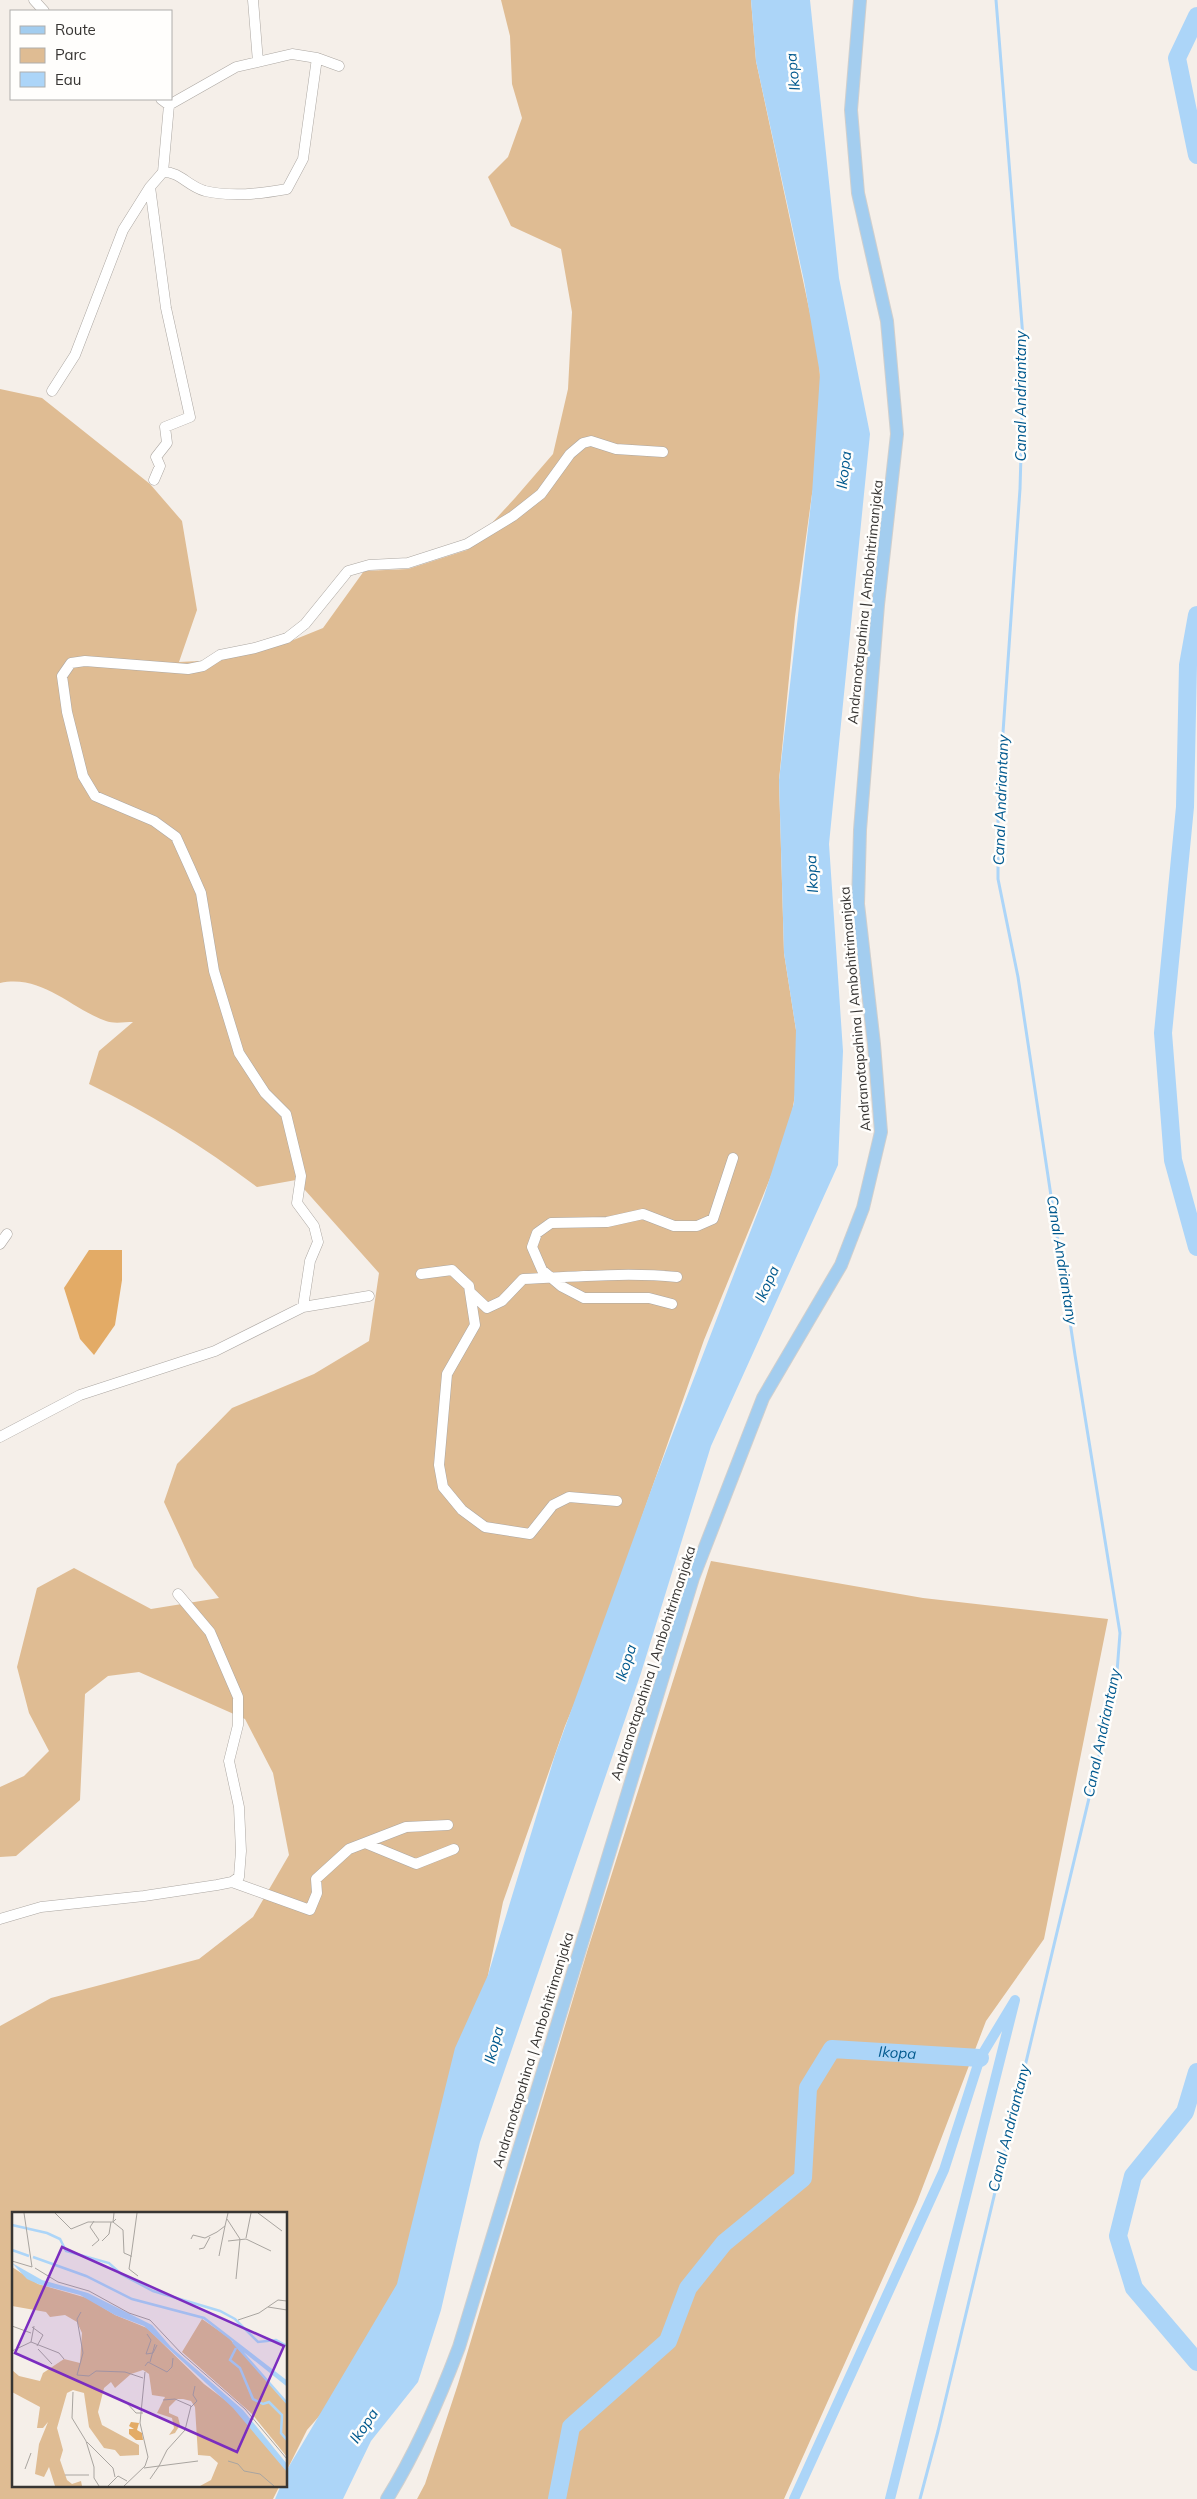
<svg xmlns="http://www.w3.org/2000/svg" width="1197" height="2499" viewBox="0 0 1197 2499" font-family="Mulish,sans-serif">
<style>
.green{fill:#dfbc93}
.forest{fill:#e3ab66}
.water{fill:#acd5f8}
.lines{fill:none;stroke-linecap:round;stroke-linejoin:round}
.stream{stroke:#acd5f8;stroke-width:3}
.canal{stroke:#acd5f8;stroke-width:10}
.river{stroke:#acd5f8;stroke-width:18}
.minor-casing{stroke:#aca7a2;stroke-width:11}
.major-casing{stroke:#cfcfce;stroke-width:14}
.minor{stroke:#fff;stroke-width:10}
.major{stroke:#a3cdef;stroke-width:12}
.labels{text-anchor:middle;stroke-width:5;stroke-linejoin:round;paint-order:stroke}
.street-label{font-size:14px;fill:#373533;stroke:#fffefc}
.water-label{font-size:15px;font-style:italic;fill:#01598e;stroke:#fffefc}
.inset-river{fill:none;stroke:#acd5f8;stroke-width:2.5}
.inset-road{fill:none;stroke:#a9a5a0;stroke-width:1}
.view{fill:#7b2cbf;fill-opacity:0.15;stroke:#7b2cbf;stroke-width:2.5}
.inset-edge{fill:none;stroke:#373533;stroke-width:2.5}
</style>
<rect width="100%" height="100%" fill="#f5efe9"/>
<path class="green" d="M 501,0 L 751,0 L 756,61 L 819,355 L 823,446 L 812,494 L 795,617 L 779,780 L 784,953 L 796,1030 L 796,1088 L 789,1132 L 704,1340 L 639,1525 L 603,1635 L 565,1726 L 503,1902 L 486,1985 L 412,2268 L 357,2373 L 307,2430 L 286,2472 L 286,2213 L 14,2213 L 14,2485 L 280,2485 L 273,2499 L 0,2499 L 0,2026 L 51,1998 L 199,1959 L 253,1917 L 289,1855 L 273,1773 L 245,1719 L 139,1672 L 108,1676 L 85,1694 L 80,1800 L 16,1856 L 0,1857 L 0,1787 L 24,1776 L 49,1751 L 29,1713 L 17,1667 L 37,1588 L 74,1568 L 151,1609 L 219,1598 L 194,1567 L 164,1502 L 177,1464 L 232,1408 L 314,1374 L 369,1341 L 379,1273 L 296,1180 L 257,1187 C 204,1147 149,1113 89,1084 L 99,1051 L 133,1022 C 125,1022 113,1024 106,1021 C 70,1008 42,974 0,983 L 0,389 L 42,398 L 150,484 L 182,521 L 197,610 L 179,662 L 220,660 L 286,643 L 323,628 L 364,571 L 408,569 L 467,550 L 515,498 L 553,454 L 568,389 L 572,312 L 561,249 L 511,226 L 488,177 L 508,157 L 522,118 L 512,84 L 510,36 Z
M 711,1561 L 923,1598 L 1108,1619 L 1044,1939 L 986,2021 L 917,2202 L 784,2499 L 417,2499 L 425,2484 L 458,2384 L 587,1952 Z"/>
<path class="forest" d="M 89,1250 L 122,1250 L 122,1280 L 115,1325 L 94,1355 L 80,1339 L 64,1288 Z"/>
<path class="water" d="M 751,0 L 810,0 L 839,278 L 870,434 L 829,844 L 843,1051 L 838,1165 L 711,1446 L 641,1673 L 480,2142 L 441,2310 L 418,2382 L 371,2441 L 343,2499 L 275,2499 L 281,2485 L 286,2485 L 288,2468 L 397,2284 L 455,2048 L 488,1975 L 555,1755 L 654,1482 L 764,1196 L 794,1103 L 796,1030 L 784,953 L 779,780 L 812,494 L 820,374 L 804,281 L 756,61 Z"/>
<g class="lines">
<path class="stream" d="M 920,2499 L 938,2431 L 1116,1685 L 1120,1633 L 1075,1355 L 1018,977 L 998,879 L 998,804 L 1020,489 L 1024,350 L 996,0"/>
<path class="canal" d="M 794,2499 L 944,2170 L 980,2058 L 1015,2000 L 890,2499"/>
<g class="river">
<path d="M 1197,16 L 1177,58 L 1197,155"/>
<path d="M 1197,615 L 1188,665 L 1185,807 L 1163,1033 L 1173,1160 L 1197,1247"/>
<path d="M 1197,2072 L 1185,2112 L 1133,2176 L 1118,2236 L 1134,2288 L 1197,2362"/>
<path id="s1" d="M 557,2499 L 571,2427 L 668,2341 L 688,2288 L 724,2243 L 803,2178 L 808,2088 L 832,2049 L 980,2058"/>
</g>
<g class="minor-casing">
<path id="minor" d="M 34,0 L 44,11
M 253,0 L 258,62
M 161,99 L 169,105 L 236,67 L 292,54 L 317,58 L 339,66
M 163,172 C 181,172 187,186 205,191 C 232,197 259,194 287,189 L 303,159 L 317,58
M 52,391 L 75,355 L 123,230 L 150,187
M 154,480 L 160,466 L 156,457 L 167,443 L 165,427 L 190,417 L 166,308 L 150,187 L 163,172 L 169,105
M 0,1244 L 7,1234
M 421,1274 L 452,1270 L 469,1286 L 475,1325 L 447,1374 L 439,1465 L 443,1487 L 462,1510 L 485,1527 L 530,1534 L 553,1505 L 569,1497 L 617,1501
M 471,1293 L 487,1308 L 502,1301 L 523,1279 C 575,1277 626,1272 677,1277
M 672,1304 L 649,1298 L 584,1298 L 561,1286 L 542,1270 L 532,1247 L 537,1233 L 551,1223 L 607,1222 L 643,1214 L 674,1226 L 697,1226 L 713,1219 L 733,1158
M 303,1307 L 310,1261 L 318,1242 L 314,1226 L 297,1203 L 301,1176 L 286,1114 L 265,1093 L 239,1053 L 214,971 L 201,893 L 190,868 L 176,837 L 154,821 L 95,796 L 83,776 L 67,712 L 62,676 L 71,663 L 85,661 L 188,669 L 203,666 L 220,655 L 255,648 L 287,638 L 305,624 L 348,571 L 369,565 L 408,563 L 467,544 L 513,516 L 541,494 L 570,454 L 583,443 L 591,441 L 616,449 L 663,452
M 0,1437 L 80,1395 L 215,1351 L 303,1307 L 369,1296
M 365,1843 L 416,1864 L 454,1849
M 232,1882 L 310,1910 L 317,1893 L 316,1879 L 349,1849 L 406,1827 L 448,1825
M 0,1919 L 41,1907 L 144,1896 L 217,1885 L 232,1882 L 239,1877 L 241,1851 L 239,1807 L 229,1761 L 238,1725 L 238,1697 L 210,1632 L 178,1594"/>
</g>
<g class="major-casing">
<path id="major" d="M 387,2499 C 417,2451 439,2400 459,2347 L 693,1578 L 763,1398 L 841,1265 L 863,1208 L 881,1132 L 874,1044 L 858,904 L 860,830 L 878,605 L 897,434 L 887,321 L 858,193 L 851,110 L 860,0"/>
</g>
<use href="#minor" class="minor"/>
<use href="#major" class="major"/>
</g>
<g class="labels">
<g class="street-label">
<text transform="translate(865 602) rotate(-84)" y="5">Andranotapahina | Ambohitrimanjaka</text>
<text transform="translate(855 1009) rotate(-95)" y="5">Andranotapahina | Ambohitrimanjaka</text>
<text transform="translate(653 1663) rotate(-72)" y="5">Andranotapahina | Ambohitrimanjaka</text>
<text transform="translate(533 2050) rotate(-73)" y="5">Andranotapahina | Ambohitrimanjaka</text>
</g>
<g class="water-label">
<text transform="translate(793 72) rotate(-96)" y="5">Ikopa</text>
<text transform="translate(1021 396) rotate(-90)" y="5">Canal Andriantany</text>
<text transform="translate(844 470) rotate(-83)" y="5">Ikopa</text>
<text transform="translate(1001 800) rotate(-88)" y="5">Canal Andriantany</text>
<text transform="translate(812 874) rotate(-93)" y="5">Ikopa</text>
<text transform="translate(1062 1260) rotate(81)" y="5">Canal Andriantany</text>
<text transform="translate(767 1284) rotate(-66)" y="5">Ikopa</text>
<text transform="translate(626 1663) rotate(-72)" y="5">Ikopa</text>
<text transform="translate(1102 1733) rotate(-78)" y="5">Canal Andriantany</text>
<text transform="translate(494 2045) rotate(-75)" y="5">Ikopa</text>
<text dy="5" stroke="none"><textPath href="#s1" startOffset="621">Ikopa</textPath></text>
<text transform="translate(1009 2128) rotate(-76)" y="5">Canal Andriantany</text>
<text transform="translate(364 2426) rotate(-56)" y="5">Ikopa</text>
</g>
</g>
<g transform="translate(12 2212)">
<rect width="275" height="275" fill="#f5efe9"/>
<path d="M 0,55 L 26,72 L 75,86 L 103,103 L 135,116 L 192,172 L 221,194 L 275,259 L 275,274 L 188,274 L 199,268 L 206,251 L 198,244 L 186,243 L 183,195 L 179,189 L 171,187 L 165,187 L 157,195 L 157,201 L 166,205 L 168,213 L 163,221 L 157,223 L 162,216 L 160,206 L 145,201 L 153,185 L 140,183 L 137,162 L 131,158 L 119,162 L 103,176 L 99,170 L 92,176 L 86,200 L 90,213 L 127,233 L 127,243 L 108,244 L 103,238 L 92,236 L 77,215 L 72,181 L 61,178 L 55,181 L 45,216 L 51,238 L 48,248 L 55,268 L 60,272 L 69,269 L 70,274 L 43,274 L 37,255 L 32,265 L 23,262 L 27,232 L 36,210 L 31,216 L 25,216 L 28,195 L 0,180 L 0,158 L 7,164 L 28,169 L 31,161 L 52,147 L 68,151 L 70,121 L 65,110 L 53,103 L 38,105 L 34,100 L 0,94 ZM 190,107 L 216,125 L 275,192 L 275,245 L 240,202 L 170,140 Z" fill="#dfbc93"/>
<path d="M 119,210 L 127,211 L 125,218 L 130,221 L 131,228 L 124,228 L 117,222 L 117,217 L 122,217 L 117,214 Z" fill="#e3ab66"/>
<path d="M 0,51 L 30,68 L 76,81 L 140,113 L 159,135 L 231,198 L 275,252 L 275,260 L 221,196 L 132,114 L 103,103 L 68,83 L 26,72 L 15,67 Z" fill="#acd5f8"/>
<path class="inset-river" d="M 0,13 L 35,21 L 48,27 L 54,39 L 97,51 L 109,62 L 141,79 L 208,99 L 223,107 L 246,130 L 264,128 L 275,134M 0,38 L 17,44M 21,45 L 74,64 L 120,87 L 192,106 L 275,170M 224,136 L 218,148 L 228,156 L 241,187 L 251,192 L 257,190 L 270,203 L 269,221 L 275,228M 275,173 L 221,130 L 275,191"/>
<path class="inset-road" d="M 12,1 L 20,55M 43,1 L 59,17 L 76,10 L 101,10 L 104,7M 102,1 L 101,10 L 111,18 L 112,41 L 119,44 L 117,57 L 126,64M 246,1 L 270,19M 215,7 L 228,27 L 224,67M 234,26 L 239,1M 179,27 L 181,23 L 193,26 L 205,20 L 213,14 L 216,1M 90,29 L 97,22 L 99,10M 216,29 L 234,27 L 259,39M 80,34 L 87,28 L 78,15 L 82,9M 187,37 L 192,36 L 198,25M 207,44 L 213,14M 119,45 L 125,1M 0,49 L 20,55M 23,56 L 46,70 L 77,79 L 117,101 L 138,108 L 170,142 L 233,197 L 275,247M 256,95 L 275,98M 69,100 L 65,107 L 71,141 L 65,163 L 77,164 L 84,159 L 113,160 L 131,166M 226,108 L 247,101 L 266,88 L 275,89M 0,114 L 19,121M 20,115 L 31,123 L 25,134M 135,122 L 139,128 L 134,142 L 141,141 L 145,133M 19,130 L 47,141 L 52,147M 26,137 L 40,152M 0,139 L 19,130 L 22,114M 138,150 L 143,132M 133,154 L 136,150 L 155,160 L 160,155 L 161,146M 61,180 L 60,206 L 74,229 L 82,255 L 82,266 L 87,274M 113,189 L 124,201 L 131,201M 179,195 L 185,189 L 181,183 L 183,174M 75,230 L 101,256 L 103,265M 216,249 L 226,252 L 232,259 L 248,262 L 262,274M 132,256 L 147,254 L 155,238 L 173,218 L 179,194 L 163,187 L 151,188M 13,257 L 19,241M 53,263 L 77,263M 138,267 L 147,254 L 186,249M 96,274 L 106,264 L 115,269M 112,274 L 133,254 L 136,245 L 128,211 L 133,160"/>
<path class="view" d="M 50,35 L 272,134 L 225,240 L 3,141 Z"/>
<rect width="275" height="275" class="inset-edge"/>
</g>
<rect x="10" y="10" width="162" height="90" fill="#fffefc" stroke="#afaeac"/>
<rect x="20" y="26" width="25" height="8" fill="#a3cdef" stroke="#afaeac"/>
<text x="55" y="35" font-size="15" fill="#373533">Route</text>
<rect x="20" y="48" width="25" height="15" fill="#dfbc93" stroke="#afaeac"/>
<text x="55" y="60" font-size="15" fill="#373533">Parc</text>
<rect x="20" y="72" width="25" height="15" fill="#acd5f8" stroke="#afaeac"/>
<text x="55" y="85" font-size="15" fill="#373533">Eau</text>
</svg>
